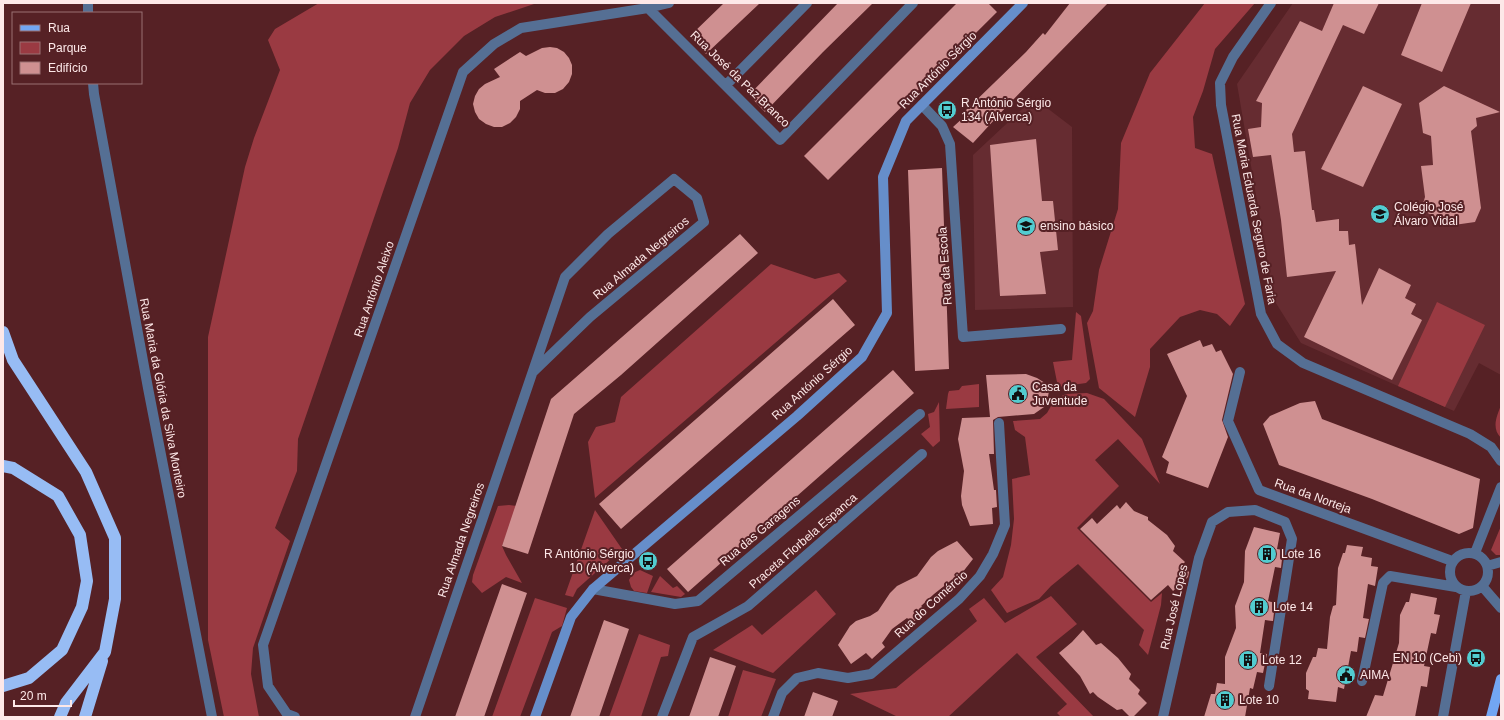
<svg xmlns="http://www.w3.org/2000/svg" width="1504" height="720" viewBox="0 0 1504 720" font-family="Helvetica,sans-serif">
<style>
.built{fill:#662c31}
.green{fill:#9a3a42}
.building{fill:#cf9091}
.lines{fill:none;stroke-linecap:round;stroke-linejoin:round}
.minor{stroke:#556f94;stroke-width:10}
.secondary{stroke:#668eca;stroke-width:10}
.primary{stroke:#72a6f3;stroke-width:10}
.motorway{stroke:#97bcf4;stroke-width:12}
.labels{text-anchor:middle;stroke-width:4;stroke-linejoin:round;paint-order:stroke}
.street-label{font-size:12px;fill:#fde8e8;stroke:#562125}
.poi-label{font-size:12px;fill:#fde8e8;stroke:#562125;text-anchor:start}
</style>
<rect width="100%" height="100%" fill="#562125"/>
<path class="built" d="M 1293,3 L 1501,3 L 1501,375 L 1479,363 L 1454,411 L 1301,343 L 1274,300 L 1237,84 Z
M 1034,98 L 1072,127 L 1073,307 L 975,310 L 973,155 Z"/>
<path class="green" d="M 319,3 L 537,3 L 495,17 L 464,36 L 430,70 L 410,103 L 398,148 L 298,439 L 297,471 L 275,528 L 290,541 L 253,648 L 251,674 L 259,717 L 224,717 L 208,640 L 208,337 L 245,167 L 254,138 L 280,70 L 268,40 L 275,29 Z
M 1205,3 L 1255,3 L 1215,49 L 1203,91 L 1193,117 L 1195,148 L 1212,154 L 1245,304 L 1230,326 L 1217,314 L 1200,310 L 1180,317 L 1150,349 L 1150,367 L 1135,417 L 1099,388 L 1087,323 L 1093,311 L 1099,270 L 1118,209 L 1121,143 L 1150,73 Z
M 771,264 L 815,279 L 839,273 L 847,281 L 595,498 L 588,442 L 596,427 L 615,422 L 621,397 Z
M 1437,302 L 1485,325 L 1445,407 L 1398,386 Z
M 1076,312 L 1081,316 L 1090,379 L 1086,383 L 1058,387 L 1053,362 L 1072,360 Z
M 979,384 L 979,407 L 946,409 L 948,394 L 949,391 L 959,390 L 962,386 Z
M 1087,393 L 1104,399 L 1142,439 L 1160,484 L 1118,439 L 1095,460 L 1119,486 L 1077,528 L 1151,602 L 1162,593 L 1161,605 L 1148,655 L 1139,645 L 1144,630 L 1078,564 L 1051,586 L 1039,599 L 1007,613 L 991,590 L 1003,577 L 1011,545 L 1014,519 L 1012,479 L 1030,475 L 1025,437 L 1015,430 L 1013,421 L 1040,419 L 1047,413 L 1055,399 L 1066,394 Z
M 939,402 L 940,441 L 933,447 L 921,434 L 930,427 L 928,414 L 934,412 Z
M 1501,405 L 1501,438 C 1491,428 1497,416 1501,405 Z
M 509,505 L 517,506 L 502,546 L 506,555 L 522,583 L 506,577 L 482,593 L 472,582 L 473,575 L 498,506 Z
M 595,510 L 622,549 L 577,589 L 573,597 L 565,595 Z
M 1501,526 L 1501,555 L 1496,555 L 1491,550 Z
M 640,570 L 653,576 L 647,593 L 634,591 L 631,587 L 629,580 L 633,573 Z
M 660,576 L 673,588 L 677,586 L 685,594 L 681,597 L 651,592 Z
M 816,590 L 836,614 L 773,673 L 713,650 L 752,625 L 762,635 Z
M 1051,596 L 1077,624 L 1036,657 L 1094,717 L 1061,717 L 1057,713 L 1067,704 L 1017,653 L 948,717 L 898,717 L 850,694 L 896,688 L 977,621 L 969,609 L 984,598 L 1005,623 Z
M 535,598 L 567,608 L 562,626 L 552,632 L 520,717 L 492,717 Z
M 639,634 L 670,645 L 668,656 L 661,657 L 641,717 L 609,717 Z
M 743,670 L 776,679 L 761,717 L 728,717 Z"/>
<path class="building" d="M 724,3 L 760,3 L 706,54 L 690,36 Z
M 838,3 L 873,3 L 823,52 L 765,112 L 749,95 Z
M 957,3 L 988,3 L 997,12 L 828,180 L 804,156 Z
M 1070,3 L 1108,3 L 1006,107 L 973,143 L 953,127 L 965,116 L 962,114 L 1026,52 L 1043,33 L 1045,35 Z
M 1334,3 L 1379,3 L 1364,34 L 1343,25 L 1292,134 L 1294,152 L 1305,151 L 1312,210 L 1314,210 L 1316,222 L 1339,219 L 1339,231 L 1348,231 L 1349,245 L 1355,244 L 1362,305 L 1379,268 L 1411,285 L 1405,298 L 1416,304 L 1411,314 L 1422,320 L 1392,380 L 1304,337 L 1336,271 L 1287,277 L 1281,220 L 1271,155 L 1253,157 L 1248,129 L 1261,127 L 1262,103 L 1256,101 L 1300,21 L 1322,31 Z
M 1422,3 L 1471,3 L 1442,72 L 1401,55 Z
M 550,47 L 557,48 L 564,52 L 569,58 L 572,65 L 572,74 L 569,82 L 563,89 L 555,93 L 545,93 L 537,90 L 520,101 L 520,109 L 516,117 L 510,123 L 502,127 L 494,127 L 486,124 L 479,119 L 475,112 L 473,104 L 475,96 L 479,89 L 485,84 L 500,77 L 494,69 L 520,52 L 526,56 L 542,48 Z
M 1363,86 L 1402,104 L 1363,187 L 1321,169 Z
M 1444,86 L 1500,112 L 1476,118 L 1477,126 L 1471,131 L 1481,208 L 1475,222 L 1454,225 L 1421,210 L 1425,197 L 1421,166 L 1433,165 L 1431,136 L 1423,133 L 1419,103 Z
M 1036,139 L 1042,201 L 1053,201 L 1058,250 L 1040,252 L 1046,294 L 1000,296 L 990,145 Z
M 942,168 L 949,369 L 915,371 L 908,170 Z
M 740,234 L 758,253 L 621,375 L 574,414 L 528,554 L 502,546 L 551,399 Z
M 833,299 L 855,325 L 621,529 L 599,504 Z
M 1200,340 L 1203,347 L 1212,344 L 1216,352 L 1221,350 L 1233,374 L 1222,420 L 1228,437 L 1208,488 L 1166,473 L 1169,462 L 1162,457 L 1187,396 L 1167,354 Z
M 893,370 L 914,393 L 688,592 L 667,569 Z
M 1026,374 L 1037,378 L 1045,383 L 1049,391 L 1047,402 L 1044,407 L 1034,414 L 998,417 L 993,420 L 994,454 L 989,454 L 994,490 L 996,490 L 997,507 L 992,508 L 993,524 L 970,526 L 962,505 L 961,496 L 964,471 L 958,439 L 962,418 L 990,417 L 986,375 Z
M 1315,401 L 1322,419 L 1480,479 L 1473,528 L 1459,534 L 1372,499 L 1279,465 L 1263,424 L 1270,416 L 1300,403 Z
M 1126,502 L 1134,511 L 1148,517 L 1148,520 L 1167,535 L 1175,546 L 1173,551 L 1185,562 L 1182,565 L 1189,572 L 1188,577 L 1173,591 L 1168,585 L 1151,600 L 1080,529 L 1092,518 L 1097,524 L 1117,505 L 1120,509 Z
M 1254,527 L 1280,533 L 1277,549 L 1283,550 L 1281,568 L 1275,567 L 1268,601 L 1275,603 L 1273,621 L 1265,620 L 1260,653 L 1267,654 L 1263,673 L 1257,672 L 1253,689 L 1250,688 L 1245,717 L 1204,717 L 1211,694 L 1215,694 L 1217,683 L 1225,684 L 1225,657 L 1236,628 L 1235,606 L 1244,582 L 1245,551 Z
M 957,541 L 973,559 L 962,573 L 966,576 L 953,588 L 948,583 L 934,594 L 921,606 L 926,610 L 913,623 L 907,618 L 892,629 L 882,643 L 885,647 L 872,659 L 866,653 L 851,664 L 838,645 L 850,626 L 856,621 L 870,616 L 878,611 L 890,593 L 897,586 L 917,576 L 931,557 L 938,551 Z
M 1347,545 L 1363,547 L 1361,556 L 1372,558 L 1371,566 L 1378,567 L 1375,586 L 1368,584 L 1363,618 L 1369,619 L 1365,638 L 1359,637 L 1357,652 L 1351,651 L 1344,689 L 1338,687 L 1336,702 L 1308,699 L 1309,691 L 1306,689 L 1306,673 L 1313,657 L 1316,657 L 1318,648 L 1327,649 L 1330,617 L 1333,606 L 1336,605 L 1338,568 L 1343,553 L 1345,553 Z
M 502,584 L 527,593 L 484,717 L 455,717 Z
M 1411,593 L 1437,598 L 1434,614 L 1440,615 L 1436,634 L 1431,633 L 1424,666 L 1430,667 L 1427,687 L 1421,686 L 1415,717 L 1366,717 L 1375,695 L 1383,696 L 1399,643 L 1400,615 L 1406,602 L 1409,602 Z
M 604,620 L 629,629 L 599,717 L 570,717 Z
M 1083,630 L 1096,645 L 1101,643 L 1118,658 L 1131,674 L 1129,679 L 1140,690 L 1138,694 L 1147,703 L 1133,717 L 1130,717 L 1122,709 L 1117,710 L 1098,697 L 1093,692 L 1090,694 L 1080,676 L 1059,653 L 1072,642 Z
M 710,657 L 736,666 L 718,717 L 689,717 Z
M 813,692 L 838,701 L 832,717 L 804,717 Z"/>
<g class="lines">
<path class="minor" d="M 88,3 L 88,13
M 1271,3 L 1233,57 L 1220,83 L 1221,105 L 1261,314 L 1277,344 L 1303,363 L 1470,434 L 1491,447 L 1501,461
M 648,8 L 780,140 L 913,3
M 93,83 L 94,94 L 148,388 L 212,717
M 726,85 L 807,3
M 922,105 L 942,126 L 950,144 L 963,337 L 1061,329
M 1240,372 L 1228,421 L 1259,490 L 1452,561
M1450 572a19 19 0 1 1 38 0a19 19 0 1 1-38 0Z
M 1475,553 L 1501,487
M 1487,566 L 1501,562
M 1482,586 L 1501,608
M 593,589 L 675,604 L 698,601 L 920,414
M 1362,681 L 1383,583 L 1390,576 L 1456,587
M 295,717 L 287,714 L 268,686 L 263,645 L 463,72 L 494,44 L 521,28 L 648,8 L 669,3
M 415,717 L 565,277 L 608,234 L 674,179 L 697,198 L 704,222 L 590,317 L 533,372
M 662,717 L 693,637 L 748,606 L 922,454
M 773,717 L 782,693 L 797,678 L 818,673 L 848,678 L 871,674 L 959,599 L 980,576 L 993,554 L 1005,525 L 999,423
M 1163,717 L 1199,558 L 1212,522 L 1228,512 L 1255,510 L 1285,522 L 1292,539 L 1269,686
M 1443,717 L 1466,591"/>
<path class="secondary" d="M 535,717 L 571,617 L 593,589 L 797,416 L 862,357 L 887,313 L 883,177 L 906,121 L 1023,3"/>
<path class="primary" d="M 1491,717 L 1501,679"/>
<path class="motorway" d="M 3,332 L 13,360 L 86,472 L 115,538 L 115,599 L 105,652 L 66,703 L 60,717
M 3,466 L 13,468 L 58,496 L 80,535 L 87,581 L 82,607 L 62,650 L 29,678 L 3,686
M 85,717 L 102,661"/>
</g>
<defs>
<g id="bus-disc" transform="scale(1)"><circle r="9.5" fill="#52ccd0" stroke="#562125"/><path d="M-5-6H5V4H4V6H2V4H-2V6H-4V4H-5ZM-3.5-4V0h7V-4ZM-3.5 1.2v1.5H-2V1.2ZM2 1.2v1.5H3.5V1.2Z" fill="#111"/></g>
<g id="school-disc" transform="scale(1)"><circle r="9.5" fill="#52ccd0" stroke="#562125"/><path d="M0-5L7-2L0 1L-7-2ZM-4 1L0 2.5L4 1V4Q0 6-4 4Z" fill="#111"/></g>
<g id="civic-disc" transform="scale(1)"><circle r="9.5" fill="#52ccd0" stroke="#562125"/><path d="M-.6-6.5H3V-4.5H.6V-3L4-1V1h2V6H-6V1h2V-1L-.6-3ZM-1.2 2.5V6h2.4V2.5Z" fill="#111"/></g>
<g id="building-disc" transform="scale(1)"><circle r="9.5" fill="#52ccd0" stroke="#562125"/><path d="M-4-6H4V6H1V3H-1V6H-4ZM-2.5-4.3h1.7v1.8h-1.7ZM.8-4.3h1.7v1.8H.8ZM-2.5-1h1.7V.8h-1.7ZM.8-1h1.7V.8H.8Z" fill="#111"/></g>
</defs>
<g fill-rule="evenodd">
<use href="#bus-disc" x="947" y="110"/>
<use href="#school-disc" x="1380" y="214"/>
<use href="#school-disc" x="1026" y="226"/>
<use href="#civic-disc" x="1018" y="394"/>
<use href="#building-disc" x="1267" y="554"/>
<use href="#bus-disc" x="648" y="561"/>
<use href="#building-disc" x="1259" y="607"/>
<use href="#bus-disc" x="1476" y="658"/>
<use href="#building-disc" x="1248" y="660"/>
<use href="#civic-disc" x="1346" y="675"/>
<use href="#building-disc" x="1225" y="700"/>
</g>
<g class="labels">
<g class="street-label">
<text transform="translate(938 70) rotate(-45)" y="4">Rua António Sérgio</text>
<text transform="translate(740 79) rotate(44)" y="4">Rua José da Paz Branco</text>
<text transform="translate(1254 209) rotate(79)" y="4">Rua Maria Eduarda Seguro de Faria</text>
<text transform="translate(641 258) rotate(-40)" y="4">Rua Almada Negreiros</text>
<text transform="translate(945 266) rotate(-94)" y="4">Rua da Escola</text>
<text transform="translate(374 289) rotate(-71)" y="4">Rua António Aleixo</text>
<text transform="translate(812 383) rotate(-42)" y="4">Rua António Sérgio</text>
<text transform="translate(163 398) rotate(79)" y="4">Rua Maria da Glória da Silva Monteiro</text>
<text transform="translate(1313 496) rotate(20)" y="4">Rua da Norteja</text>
<text transform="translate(760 531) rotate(-40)" y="4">Rua das Garagens</text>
<text transform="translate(461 540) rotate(-71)" y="4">Rua Almada Negreiros</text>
<text transform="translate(803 541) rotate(-41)" y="4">Praceta Florbela Espanca</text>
<text transform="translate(931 604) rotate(-42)" y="4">Rua do Comércio</text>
<text transform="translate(1174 607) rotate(-77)" y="4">Rua José Lopes</text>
</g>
<g class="poi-label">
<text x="961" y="107">R António Sérgio<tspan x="961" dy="14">134 (Alverca)</tspan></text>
<text x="1394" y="211">Colégio José<tspan x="1394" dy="14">Álvaro Vidal</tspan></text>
<text x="1040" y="230">ensino básico</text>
<text x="1032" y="391">Casa da<tspan x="1032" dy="14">Juventude</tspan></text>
<text x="634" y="558" text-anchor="end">R António Sérgio<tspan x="634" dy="14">10 (Alverca)</tspan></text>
<text x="1281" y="558">Lote 16</text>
<text x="1273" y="611">Lote 14</text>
<text x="1462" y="662" text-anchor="end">EN 10 (Cebi)</text>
<text x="1262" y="664">Lote 12</text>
<text x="1360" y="679">AIMA</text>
<text x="1239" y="704">Lote 10</text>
</g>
</g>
<rect width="1504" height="720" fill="none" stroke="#fde8e8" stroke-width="8"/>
<rect x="12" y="12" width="130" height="72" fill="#562125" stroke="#997173"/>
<rect x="20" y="25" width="20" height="6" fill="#72a6f3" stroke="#997173"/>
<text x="48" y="32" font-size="12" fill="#fde8e8">Rua</text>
<rect x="20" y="42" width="20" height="12" fill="#9a3a42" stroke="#997173"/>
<text x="48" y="52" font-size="12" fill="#fde8e8">Parque</text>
<rect x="20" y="62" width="20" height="12" fill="#cf9091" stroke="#997173"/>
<text x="48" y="72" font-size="12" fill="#fde8e8">Edifício</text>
<path d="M14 700v6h57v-6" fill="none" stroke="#fde8e8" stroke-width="2"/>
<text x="20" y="700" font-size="12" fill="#fde8e8" stroke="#562125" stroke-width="3" paint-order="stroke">20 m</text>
</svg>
